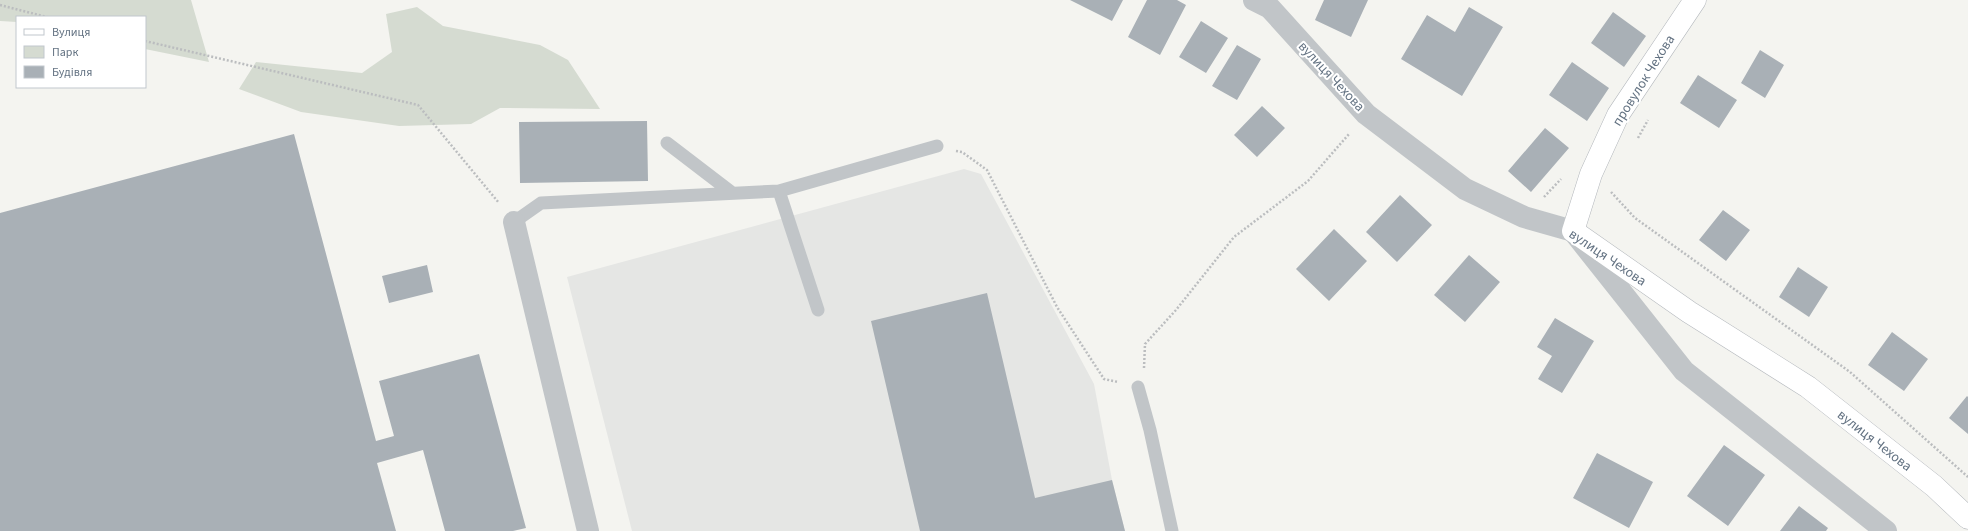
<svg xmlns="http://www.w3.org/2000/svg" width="1968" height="531" viewBox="0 0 1968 531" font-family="'Source Sans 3',sans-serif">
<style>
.built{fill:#e5e6e4}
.green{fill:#d5dbd1}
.building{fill:#a9b0b6}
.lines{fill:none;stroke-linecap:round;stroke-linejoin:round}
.secondary-casing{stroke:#b4b8bd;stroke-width:23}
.path{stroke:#bbbdbf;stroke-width:2.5;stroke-dasharray:2 2;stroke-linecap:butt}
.service{stroke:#c1c5c8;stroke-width:13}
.minor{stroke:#c1c5c8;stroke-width:22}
.secondary{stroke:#fff;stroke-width:22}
.labels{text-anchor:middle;stroke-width:4;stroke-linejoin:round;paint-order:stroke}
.street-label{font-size:14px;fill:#637282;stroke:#fff}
</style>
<rect width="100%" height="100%" fill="#f4f4f0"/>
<path class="built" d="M 964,169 L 981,174 L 1094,384 L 1112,480 L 1125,531 L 632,531 L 567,277 Z"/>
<path class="green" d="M 0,0 L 191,0 L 209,62 L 145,49 L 145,17 L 17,17 L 17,22 L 0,21 Z
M 417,7 L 443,26 L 540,45 L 568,60 L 600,109 L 500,108 L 471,124 L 399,126 L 301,112 L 239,89 L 256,62 L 362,73 L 392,52 L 386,14 Z"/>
<path class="building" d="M 1070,0 L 1123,0 L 1112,21 Z
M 1147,0 L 1177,0 L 1186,5 L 1160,55 L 1128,37 Z
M 1324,0 L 1368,0 L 1351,37 L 1315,20 Z
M 1469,7 L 1503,27 L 1462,96 L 1401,59 L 1427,15 L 1455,32 Z
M 1613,12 L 1646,36 L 1624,67 L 1591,43 Z
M 1201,21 L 1228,38 L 1206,73 L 1179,57 Z
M 1237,45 L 1261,59 L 1237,100 L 1212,86 Z
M 1760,50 L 1784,65 L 1765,98 L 1741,83 Z
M 1572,62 L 1609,88 L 1587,121 L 1549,95 Z
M 1698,75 L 1737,100 L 1719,128 L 1680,103 Z
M 1262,106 L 1285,128 L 1257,157 L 1234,135 Z
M 647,121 L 648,181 L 520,183 L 519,122 Z
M 1545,128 L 1569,148 L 1531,192 L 1508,171 Z
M 294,134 L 376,441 L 394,436 L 379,381 L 479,354 L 526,528 L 513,531 L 445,531 L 423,450 L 377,463 L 396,531 L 0,531 L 0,213 Z
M 1400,195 L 1432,225 L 1397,262 L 1366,232 Z
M 1723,210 L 1750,230 L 1726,261 L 1699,240 Z
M 1334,229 L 1367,261 L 1329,301 L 1296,269 Z
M 1469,255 L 1500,282 L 1465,322 L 1434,295 Z
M 427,265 L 433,292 L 389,303 L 382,276 Z
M 1798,267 L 1828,287 L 1809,317 L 1779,297 Z
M 987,293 L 1035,498 L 1112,480 L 1125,531 L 920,531 L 871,321 Z
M 1555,318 L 1594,341 L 1562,393 L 1538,379 L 1552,356 L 1537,347 Z
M 1892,332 L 1928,359 L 1904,391 L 1868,365 Z
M 1967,396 L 1968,397 L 1968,434 L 1949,418 Z
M 1724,445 L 1765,475 L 1728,526 L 1687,496 Z
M 1597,453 L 1653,482 L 1629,528 L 1573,498 Z
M 1799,506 L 1828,528 L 1826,531 L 1780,531 Z"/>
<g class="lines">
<g class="secondary-casing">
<path id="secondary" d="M 1695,0 L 1618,115 L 1591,174 L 1573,231 L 1689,312 L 1808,387 L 1934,486 L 1968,518"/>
</g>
<path class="path" d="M 0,5 L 47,17
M 145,41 L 418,105 L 499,203
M 1638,138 L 1648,120
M 956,151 L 962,152 L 987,170 L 1057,307 L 1104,379 L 1118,382
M 1611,192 L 1635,218 L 1850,372 L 1968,477
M 1544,197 L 1561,179
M 1144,368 L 1145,344 L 1176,310 L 1234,237 L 1308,181 L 1349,134"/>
<path class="service" d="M 667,143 L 731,192
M 779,191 L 937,146
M 514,222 L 541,203 L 779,191 L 818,310
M 1138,387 L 1150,430 L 1172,531"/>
<path class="minor" d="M 1254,0 L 1270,8 L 1366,114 L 1465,189 L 1524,217 L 1573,231 L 1684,371 L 1886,531
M 514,222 L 588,531"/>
<use href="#secondary" class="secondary"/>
</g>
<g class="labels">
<g class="street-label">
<text transform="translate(1332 76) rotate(47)" y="5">вулиця Чехова</text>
<text transform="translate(1643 80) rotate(-58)" y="5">провулок Чехова</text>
<text transform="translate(1608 257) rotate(34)" y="5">вулиця Чехова</text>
<text transform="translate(1875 440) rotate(38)" y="5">вулиця Чехова</text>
</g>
</g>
<rect x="16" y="16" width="130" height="72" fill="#ffffff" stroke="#c1c7cd"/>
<rect x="24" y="29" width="20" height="6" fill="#ffffff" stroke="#c1c7cd"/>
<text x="52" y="36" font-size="12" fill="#637282">Вулиця</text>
<rect x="24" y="46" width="20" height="12" fill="#d5dbd1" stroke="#c1c7cd"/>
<text x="52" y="56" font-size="12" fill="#637282">Парк</text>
<rect x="24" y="66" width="20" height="12" fill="#a9b0b6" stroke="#c1c7cd"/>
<text x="52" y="76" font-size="12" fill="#637282">Будівля</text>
</svg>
